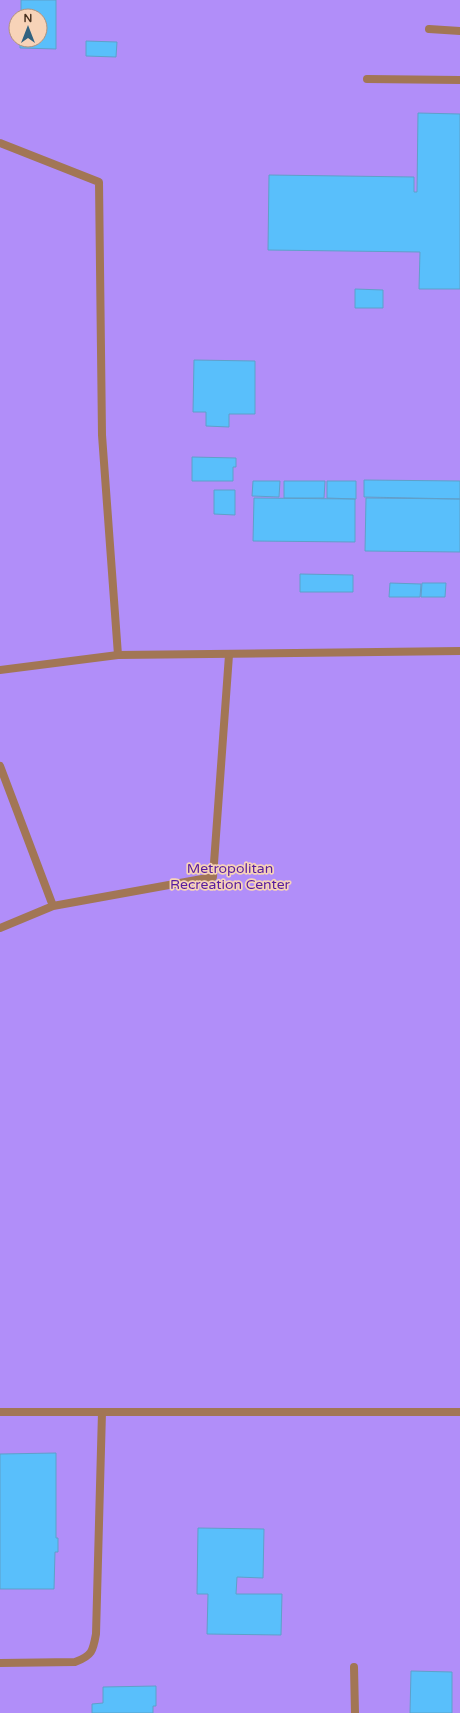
<svg xmlns="http://www.w3.org/2000/svg" width="460" height="1713" viewBox="0 0 460 1713" font-family="'Varela Round',sans-serif">
<style>
.green{fill:#b18ef9;fill-rule:evenodd}
.building{fill:#59bffb;stroke:#5fa0c9}
.lines{fill:none;stroke-linecap:round;stroke-linejoin:round}
.service{stroke:#a27655;stroke-width:8}
.minor{stroke:#a27655;stroke-width:8}
.labels{text-anchor:middle;stroke-width:3.5;stroke-linejoin:round;paint-order:stroke}
.park-label{font-size:14px;fill:#581c9e;stroke:#f7d3b8}
</style>
<rect width="100%" height="100%" fill="#fbbf93"/>
<path class="green" d="M 0,0 L 460,0 L 460,1713 L 0,1713 ZM 16,16 L 40,16 L 40,40 L 16,40 Z"/>
<path class="building" d="M 21,0 L 56,0 L 56,49 L 20,48 L 20,40 L 40,40 L 40,16 L 21,16 Z
M 86,41 L 117,42 L 116,57 L 86,56 Z
M 418,113 L 460,114 L 460,289 L 419,289 L 420,252 L 268,250 L 269,175 L 414,177 L 414,192 L 417,192 Z
M 355,289 L 383,290 L 383,308 L 355,308 Z
M 194,360 L 255,361 L 255,414 L 229,414 L 229,427 L 206,426 L 206,412 L 193,412 Z
M 192,457 L 236,458 L 236,467 L 233,467 L 233,481 L 192,481 Z
M 364,480 L 460,481 L 460,499 L 364,497 Z
M 253,481 L 280,481 L 279,497 L 252,496 Z
M 284,481 L 325,481 L 324,498 L 284,498 Z
M 327,481 L 356,481 L 356,499 L 327,498 Z
M 214,490 L 235,490 L 235,515 L 214,514 Z
M 254,498 L 355,499 L 355,542 L 253,541 Z
M 366,498 L 460,499 L 460,552 L 365,551 Z
M 300,574 L 353,575 L 353,592 L 300,592 Z
M 390,583 L 421,584 L 420,597 L 389,597 Z
M 422,583 L 446,583 L 445,597 L 421,597 Z
M 56,1453 L 56,1538 L 58,1538 L 58,1552 L 55,1552 L 54,1589 L 0,1589 L 0,1454 Z
M 198,1528 L 264,1529 L 263,1578 L 237,1577 L 236,1594 L 282,1594 L 281,1635 L 207,1634 L 208,1594 L 197,1594 Z
M 411,1671 L 452,1672 L 452,1713 L 410,1713 Z
M 156,1686 L 156,1706 L 153,1706 L 153,1713 L 92,1713 L 92,1704 L 103,1703 L 103,1687 Z"/>
<g class="lines">
<path class="service" d="M 429,29 L 460,31
M 367,79 L 460,80
M 0,143 L 99,182 L 102,435 L 118,655
M 0,766 L 53,906 L 213,877 L 229,655
M 0,928 L 53,906
M 0,1412 L 460,1412
M 0,1663 L 75,1662 C 92,1656 93,1651 96,1634 L 102,1412
M 354,1667 L 355,1713"/>
<path class="minor" d="M 0,670 L 118,655 L 460,651"/>
</g>
<g class="labels">
<g class="park-label">
<text x="230" y="873">Metropolitan<tspan x="230" dy="16">Recreation Center</tspan></text>
</g>
</g>
<g transform="translate(28 28)"><circle r="19" fill="#f7d3b8" stroke="#b1927b"/>
<path d="M0-3L7 15L0 10L-7 15Z" fill="#316280"/>
<text y="-6" font-size="11" font-weight="bold" text-anchor="middle" fill="#48301f">N</text>
</g>
</svg>
